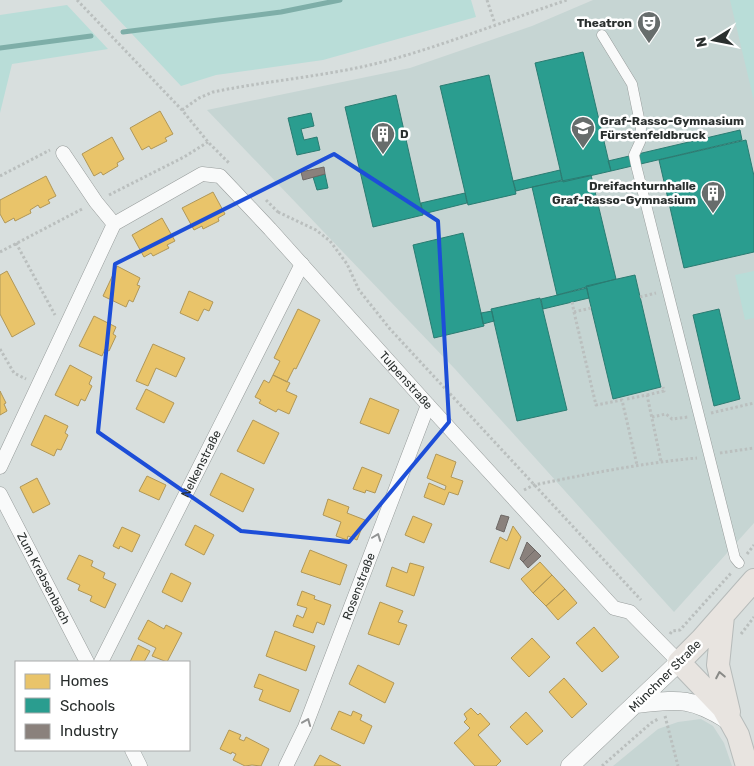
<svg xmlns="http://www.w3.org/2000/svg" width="754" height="766" viewBox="0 0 754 766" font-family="Rubik,sans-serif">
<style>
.built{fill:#c6d5d3}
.green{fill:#b9ddd8}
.homes{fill:#e9c46a;stroke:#b09758}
.schools{fill:#2a9d8f;stroke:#2a7c72}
.industry{fill:#8a817c;stroke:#6d6865}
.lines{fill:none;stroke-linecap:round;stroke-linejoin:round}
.stream{stroke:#7eaea8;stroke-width:5}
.pedestrian-casing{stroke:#979c9b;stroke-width:11}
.minor-casing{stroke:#979c9b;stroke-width:15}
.tertiary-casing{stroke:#979c9b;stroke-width:19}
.primary-casing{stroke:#b6bbba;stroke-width:24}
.path{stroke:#babfbe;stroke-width:3;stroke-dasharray:2.5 2.5;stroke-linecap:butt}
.pedestrian{stroke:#f9fafa;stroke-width:10}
.minor{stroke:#f9fafa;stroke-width:14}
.tertiary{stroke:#f9fafa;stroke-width:18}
.primary{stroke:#e8e4e0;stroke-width:22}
.oneway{stroke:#929494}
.oneway2{stroke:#898a87}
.marked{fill:none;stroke:#1d4ed8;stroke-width:4;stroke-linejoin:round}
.labels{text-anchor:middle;stroke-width:5;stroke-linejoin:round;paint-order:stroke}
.poi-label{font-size:12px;font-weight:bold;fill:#2a2f2e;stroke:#fff;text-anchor:end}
.street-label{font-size:12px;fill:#2a2f2e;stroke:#fff}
</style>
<rect width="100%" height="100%" fill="#d8dfde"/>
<path class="built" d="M 593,0 L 754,0 L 754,523 L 674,612 L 455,369 L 207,110 L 410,68 L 532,26 Z
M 701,719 L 713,726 L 724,743 L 732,766 L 613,766 L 658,729 L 678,722 Z"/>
<path class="green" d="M 100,0 L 471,0 L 476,17 L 323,60 L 216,75 L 181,86 Z
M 730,0 L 754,0 L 754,101 Z
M 67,5 L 108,49 L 12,64 L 0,113 L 0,15 Z
M 754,271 L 754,318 L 745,320 L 735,275 Z"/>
<path class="homes" d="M 160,111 L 173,134 L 165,138 L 167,141 L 151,149 L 149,146 L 142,150 L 130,128 Z
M 112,137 L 124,159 L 117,163 L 118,166 L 103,175 L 101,172 L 94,176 L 82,154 Z
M 46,176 L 56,196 L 48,200 L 50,203 L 40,208 L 38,205 L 30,210 L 31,213 L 15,221 L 14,218 L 5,223 L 0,214 L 0,200 Z
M 213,192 L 225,214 L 218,218 L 219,221 L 203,229 L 202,226 L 194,230 L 182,208 Z
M 162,218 L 175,241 L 167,245 L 169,248 L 153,256 L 151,253 L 144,257 L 132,235 Z
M 117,266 L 140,278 L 137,285 L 140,286 L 133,302 L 129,300 L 126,307 L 103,296 Z
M 7,271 L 35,324 L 12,337 L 0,314 L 0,275 Z
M 189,291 L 213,302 L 209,311 L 204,309 L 198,321 L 180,313 Z
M 298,309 L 320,320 L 296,369 L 294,368 L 287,382 L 273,375 L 280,361 L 274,358 Z
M 94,316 L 116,327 L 113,334 L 116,336 L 109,351 L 105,349 L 102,356 L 79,346 Z
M 153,344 L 185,358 L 176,377 L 156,368 L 148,386 L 136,381 Z
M 70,365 L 92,377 L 89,384 L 92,386 L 85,401 L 81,399 L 78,406 L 55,395 Z
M 273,375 L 290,383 L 286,391 L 297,396 L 289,414 L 278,409 L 276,412 L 259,403 L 261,400 L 255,397 L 264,380 L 269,383 Z
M 146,389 L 174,403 L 164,423 L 136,409 Z
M 0,391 L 6,403 L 4,404 L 7,411 L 0,415 Z
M 370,398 L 399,410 L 389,434 L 360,423 Z
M 45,415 L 68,426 L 65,433 L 68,435 L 61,450 L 57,449 L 54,456 L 31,445 Z
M 253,420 L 279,433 L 264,464 L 237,451 Z
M 436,454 L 456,462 L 451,477 L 463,481 L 458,495 L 449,492 L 444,505 L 424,497 L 429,483 L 445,490 L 446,486 L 427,478 Z
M 362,467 L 382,475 L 375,493 L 366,490 L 365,493 L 353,489 Z
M 221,473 L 254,489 L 243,512 L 210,495 Z
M 147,476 L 166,485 L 159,500 L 139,491 Z
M 37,478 L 50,504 L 33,513 L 20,487 Z
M 328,499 L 349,507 L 347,513 L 365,520 L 357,540 L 348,536 L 347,540 L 336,536 L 341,522 L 323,515 Z
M 413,516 L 432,524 L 424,543 L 405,535 Z
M 195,525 L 214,535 L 204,555 L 185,545 Z
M 513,526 L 521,537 L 509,569 L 490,562 L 500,537 L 507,541 Z
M 122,527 L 140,535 L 132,552 L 120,546 L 119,549 L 113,546 Z
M 310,550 L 347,565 L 340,585 L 301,572 Z
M 79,555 L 93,561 L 91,566 L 105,573 L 103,578 L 116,584 L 105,608 L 90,601 L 92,596 L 78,590 L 80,585 L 67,579 Z
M 540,562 L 552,575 L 533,593 L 521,579 Z
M 410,563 L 424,567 L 414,596 L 386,586 L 392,567 L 407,573 Z
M 171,573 L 191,583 L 182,602 L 162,592 Z
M 552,575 L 565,589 L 546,606 L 533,593 Z
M 565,589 L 577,603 L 558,620 L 546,606 Z
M 302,591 L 315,596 L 314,599 L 331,605 L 324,625 L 317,622 L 313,633 L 293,626 L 297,615 L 303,618 L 307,608 L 297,605 Z
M 380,602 L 403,611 L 398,622 L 407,625 L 399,645 L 368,634 Z
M 148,620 L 164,629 L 166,625 L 182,633 L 167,662 L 152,656 L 156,648 L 138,639 Z
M 594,627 L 619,657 L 602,672 L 576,643 Z
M 275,631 L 315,646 L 306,671 L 266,656 Z
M 532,638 L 550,657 L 529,677 L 511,658 Z
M 138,645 L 150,651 L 144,662 L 130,662 Z
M 358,665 L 394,683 L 385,703 L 349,684 Z
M 259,674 L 299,690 L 290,712 L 259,700 L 263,690 L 254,687 Z
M 564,678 L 587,704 L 572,718 L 549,692 Z
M 471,708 L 478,715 L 480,713 L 490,724 L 478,735 L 501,761 L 496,766 L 475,766 L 454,743 L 470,728 L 464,722 L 467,719 L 464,714 Z
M 339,711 L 351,716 L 353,711 L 362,715 L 360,720 L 372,726 L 364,744 L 331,729 Z
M 526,712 L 543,731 L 527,745 L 510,727 Z
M 229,730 L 241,735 L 239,739 L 244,741 L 246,737 L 269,749 L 261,766 L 252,765 L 245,766 L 233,760 L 236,754 L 232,752 L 231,754 L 220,749 Z
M 320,755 L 341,766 L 314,766 Z"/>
<path class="schools" d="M 583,52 L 611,171 L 563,182 L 535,63 Z
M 489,75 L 516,194 L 468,205 L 440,86 Z
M 396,95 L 423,215 L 373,227 L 345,107 Z
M 311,113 L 314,126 L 301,129 L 304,140 L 317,137 L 320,150 L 297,155 L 288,118 Z
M 740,130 L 742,140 L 611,171 L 608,161 Z
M 746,140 L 754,176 L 754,252 L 684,268 L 659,160 Z
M 560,170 L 562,180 L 516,191 L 513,181 Z
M 325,174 L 328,188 L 317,190 L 313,177 Z
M 591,175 L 616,279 L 557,295 L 532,187 Z
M 465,193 L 467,203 L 423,214 L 421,203 Z
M 463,233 L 484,326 L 434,338 L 413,245 Z
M 635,275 L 661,387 L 613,399 L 586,286 Z
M 587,288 L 589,298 L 543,309 L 541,299 Z
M 540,298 L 567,410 L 517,421 L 491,309 Z
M 719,309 L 740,399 L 714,406 L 693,315 Z
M 492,311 L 494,321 L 483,324 L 481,313 Z"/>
<path class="industry" d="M 324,167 L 325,174 L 303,180 L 301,172 Z
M 501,515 L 509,517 L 504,532 L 496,529 Z
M 527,542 L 535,550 L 523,562 L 520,559 Z
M 535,550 L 541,556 L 528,568 L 523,562 Z"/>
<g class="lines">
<path class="stream" d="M 123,32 L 281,12 L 340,0
M 0,48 L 91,36"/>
<g class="pedestrian-casing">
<path id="pedestrian" d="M 602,35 L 632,84 L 641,128 L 640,142 L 634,155 L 636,165 L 735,558 L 739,563"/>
</g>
<g class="minor-casing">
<g id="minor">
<path d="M 63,153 L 96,202 L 114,224"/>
<path id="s1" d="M 0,467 L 114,224 L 202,174 L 220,176 L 270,229 L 428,405 L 614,608 L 630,612 L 679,662"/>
<path id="s2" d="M 0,494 L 87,662"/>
<path id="s3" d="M 101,662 L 302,264"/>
<path d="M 132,750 L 140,766"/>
<path id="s4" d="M 286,766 L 305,727 L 428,405"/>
</g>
</g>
<g class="tertiary-casing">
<path id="tertiary" d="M 636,704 C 677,700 689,696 726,719
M 570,766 L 679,662"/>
</g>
<g class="primary-casing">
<path id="primary" d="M 723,616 L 718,665 L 729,712
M 747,766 L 738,735 L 723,708 L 679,662 L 702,639 L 754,580"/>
</g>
<path class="path" d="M 77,0 L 182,110 L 208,142 L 230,164
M 487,0 L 495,24
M 182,110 L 199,98 L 213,92 C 271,80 330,76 386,61 C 448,44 507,20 567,0
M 0,176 L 50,150
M 109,195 L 184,157 L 208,142
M 266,200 L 278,212 L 277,214
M 278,212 L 316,230 L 330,241 L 347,264 L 359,290 L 390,329 L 641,600
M 16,243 L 55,315
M 0,252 L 84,208
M 640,297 L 656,293
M 572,302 L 574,312 L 591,308
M 574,312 L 596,405 L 622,400 L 637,465
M 0,349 L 14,373 L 26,379
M 647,395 L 664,391 L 663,387
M 627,399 L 647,395 L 661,461
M 711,413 L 754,403
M 652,417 L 666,414 L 672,419 L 688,417
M 720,453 L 754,448
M 524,490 L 534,485 C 588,474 642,463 697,458
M 747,554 L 754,545
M 670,634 L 672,631 L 680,630 L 732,572
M 741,634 L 754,617
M 665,716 L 678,766
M 602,766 L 651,723 L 658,719"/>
<use href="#pedestrian" class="pedestrian"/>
<use href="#minor" class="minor"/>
<use href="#tertiary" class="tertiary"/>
<use href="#primary" class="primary"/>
</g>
<defs><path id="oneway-chevron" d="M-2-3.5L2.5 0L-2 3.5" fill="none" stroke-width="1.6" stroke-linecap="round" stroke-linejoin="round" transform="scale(1.25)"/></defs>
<g class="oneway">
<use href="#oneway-chevron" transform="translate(377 537) rotate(-69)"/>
<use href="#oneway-chevron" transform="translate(307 722) rotate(-68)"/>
</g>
<use class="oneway2" href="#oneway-chevron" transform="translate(720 675) rotate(-101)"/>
<path class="marked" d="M 334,154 L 438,221 L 449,422 L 349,542 L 241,531 L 98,432 L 115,264 Z"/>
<defs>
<g id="theatre-pin" transform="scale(1.25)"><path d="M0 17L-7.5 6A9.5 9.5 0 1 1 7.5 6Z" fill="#676d6c" stroke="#fff"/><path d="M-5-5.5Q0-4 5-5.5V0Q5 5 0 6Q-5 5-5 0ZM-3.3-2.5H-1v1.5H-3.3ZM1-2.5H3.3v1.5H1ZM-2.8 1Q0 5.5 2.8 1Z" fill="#fff"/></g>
<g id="school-pin" transform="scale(1.25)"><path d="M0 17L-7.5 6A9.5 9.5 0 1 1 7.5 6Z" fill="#676d6c" stroke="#fff"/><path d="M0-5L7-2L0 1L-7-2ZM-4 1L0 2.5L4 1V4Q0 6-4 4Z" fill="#fff"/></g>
<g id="building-pin" transform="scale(1.25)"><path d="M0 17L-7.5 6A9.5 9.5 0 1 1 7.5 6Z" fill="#676d6c" stroke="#fff"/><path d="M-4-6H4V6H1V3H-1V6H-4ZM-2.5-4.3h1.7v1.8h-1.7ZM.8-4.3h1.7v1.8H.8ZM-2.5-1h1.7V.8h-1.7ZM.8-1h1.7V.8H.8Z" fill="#fff"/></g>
</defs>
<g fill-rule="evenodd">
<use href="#theatre-pin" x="649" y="23"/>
<use href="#school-pin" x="583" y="128"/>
<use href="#building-pin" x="383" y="134"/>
<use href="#building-pin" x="713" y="193"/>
</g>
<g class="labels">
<g class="poi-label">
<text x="632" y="27">Theatron</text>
<text x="600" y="125" text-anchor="start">Graf-Rasso-Gymnasium<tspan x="600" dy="14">Fürstenfeldbruck</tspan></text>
<text x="400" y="138" text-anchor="start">D</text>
<text x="696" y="190">Dreifachturnhalle<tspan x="696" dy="14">Graf-Rasso-Gymnasium</tspan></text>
</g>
<g class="street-label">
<text dy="4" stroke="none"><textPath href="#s1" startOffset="664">Tulpenstraße</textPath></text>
<text dy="4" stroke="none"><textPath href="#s3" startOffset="222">Nelkenstraße</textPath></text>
<text dy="4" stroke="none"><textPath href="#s2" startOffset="95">Zum Krebsenbach</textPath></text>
<text dy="4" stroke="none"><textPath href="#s4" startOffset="194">Rosenstraße</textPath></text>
<text transform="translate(665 676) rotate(-45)" y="4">Münchner Straße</text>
</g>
</g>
<rect x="15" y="661" width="175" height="90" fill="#ffffff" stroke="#aaacab"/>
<rect x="25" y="674" width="25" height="15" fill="#e9c46a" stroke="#aaacab"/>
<text x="60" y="686" font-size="15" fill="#2a2f2e">Homes</text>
<rect x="25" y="698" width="25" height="15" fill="#2a9d8f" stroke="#aaacab"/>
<text x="60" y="711" font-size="15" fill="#2a2f2e">Schools</text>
<rect x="25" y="724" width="25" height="15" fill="#8a817c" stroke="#aaacab"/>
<text x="60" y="736" font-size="15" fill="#2a2f2e">Industry</text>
<g transform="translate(714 40) rotate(260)" stroke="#ffffff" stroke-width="4" paint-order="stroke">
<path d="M0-4L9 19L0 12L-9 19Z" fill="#2a2f2e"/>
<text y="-8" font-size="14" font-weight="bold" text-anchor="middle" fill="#2a2f2e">N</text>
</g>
</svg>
